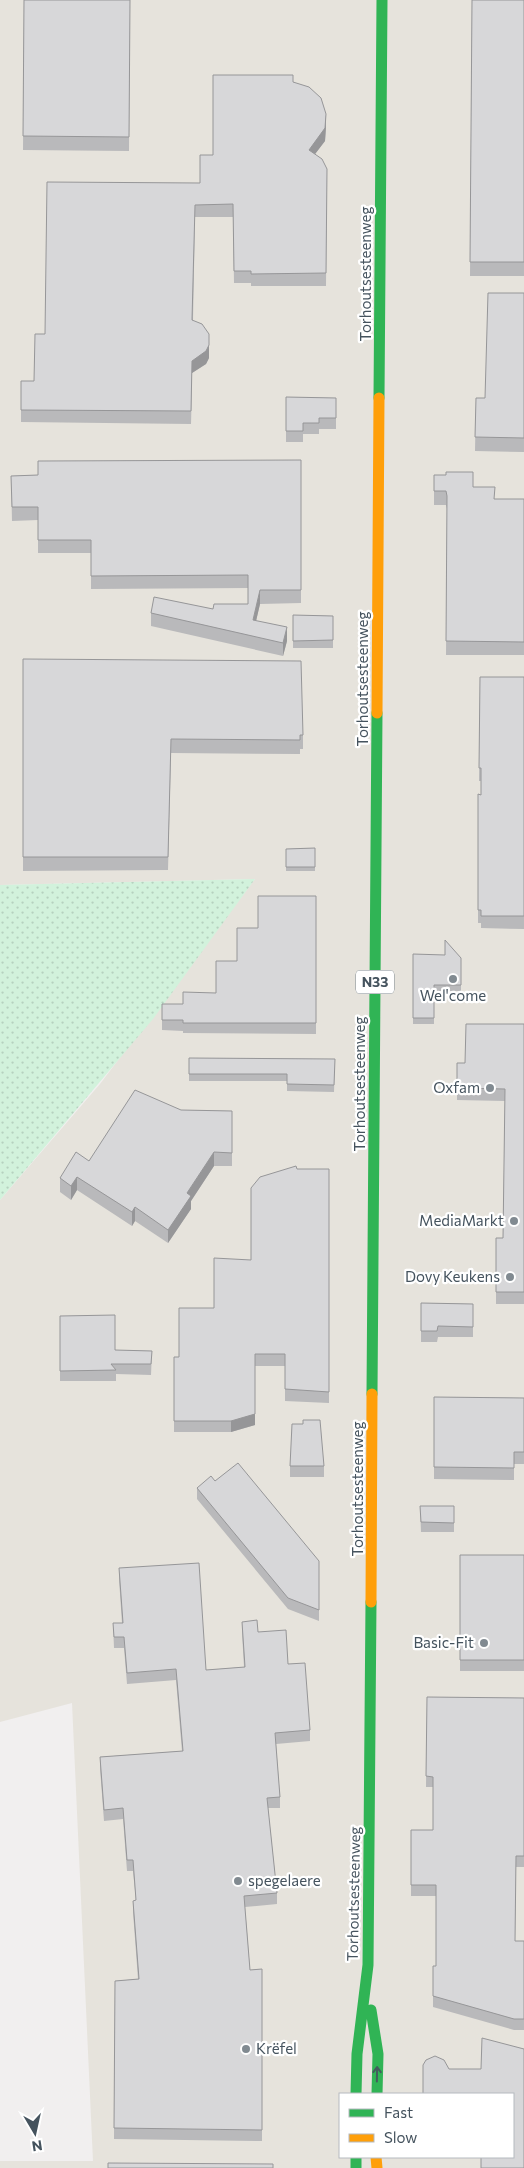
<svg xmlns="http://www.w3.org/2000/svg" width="524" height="2168" viewBox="0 0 524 2168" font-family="Commissioner,sans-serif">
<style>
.commercial{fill:#e6e3dc;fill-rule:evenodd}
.grass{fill:url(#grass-dots)}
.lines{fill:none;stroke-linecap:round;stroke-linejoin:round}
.fast{stroke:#30b455;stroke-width:11}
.slow{stroke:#ff9f0a;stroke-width:11}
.wall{fill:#b9b9bb}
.shaded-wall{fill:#969698}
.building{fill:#d7d7d9;stroke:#969698}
.oneway{stroke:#435d5d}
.poi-dot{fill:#818a91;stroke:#fff;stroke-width:2}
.labels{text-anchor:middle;stroke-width:4.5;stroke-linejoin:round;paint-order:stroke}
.shield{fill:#fff;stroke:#7d878e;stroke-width:1}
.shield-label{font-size:14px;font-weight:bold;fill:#45535e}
.street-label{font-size:15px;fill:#45535e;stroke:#fff}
.poi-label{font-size:15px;fill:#45535e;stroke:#fff;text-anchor:end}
</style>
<defs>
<pattern id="grass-dots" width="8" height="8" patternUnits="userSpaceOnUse" patternTransform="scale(1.25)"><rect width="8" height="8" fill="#d2f2dc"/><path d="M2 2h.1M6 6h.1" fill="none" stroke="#b6d1bf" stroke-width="1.8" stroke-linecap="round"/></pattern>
</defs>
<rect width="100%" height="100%" fill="#f1efef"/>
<path class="commercial" d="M 0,0 L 524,0 L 524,2168 L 0,2168 L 0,2161 L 93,2161 L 72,1703 L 0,1722 L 0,1200 L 100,1084 L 255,879 L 0,885 ZM 340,2094 L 513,2094 L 513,2157 L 340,2157 Z"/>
<path class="grass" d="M 255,879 L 153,1019 L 0,1200 L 0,885 Z"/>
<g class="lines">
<path class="fast" d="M 379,398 L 382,0
M 372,1394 L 377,713
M 371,2010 L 378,2054 L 377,2094
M 356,2094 L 357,2054 L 368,1965 L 371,1602
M 356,2157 L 356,2168"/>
<path class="slow" d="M 377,713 L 379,398
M 371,1602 L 372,1394
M 376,2157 L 377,2168"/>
</g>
<path class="wall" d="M 24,0 L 130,0 L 129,151 L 23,150 Z
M 472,0 L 524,0 L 524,276 L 470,276 Z
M 293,82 L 326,127 L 325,141 L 315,154 L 327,169 L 326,286 L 251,286 L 251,283 L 234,283 L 233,217 L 195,217 L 193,320 L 209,358 L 206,364 L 192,373 L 191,424 L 21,422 L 21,381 L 34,381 L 45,334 L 200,183 L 213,155 Z
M 524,293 L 524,452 L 475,451 L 476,398 L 485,398 Z
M 286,397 L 336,398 L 336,429 L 319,429 L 319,434 L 303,434 L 303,442 L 286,442 Z
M 301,460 L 301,603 L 260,604 L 256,621 L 287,641 L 283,656 L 151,626 L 151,613 L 213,609 L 248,604 L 248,588 L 91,589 L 91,553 L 38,553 L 38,520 L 12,521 L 11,476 L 38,475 Z
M 434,475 L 473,487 L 495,499 L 524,499 L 524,655 L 446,655 L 447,509 L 446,505 L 434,505 Z
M 293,615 L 333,616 L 333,648 L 293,648 Z
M 23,659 L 303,735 L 303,749 L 300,749 L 300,754 L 171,753 L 168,870 L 23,871 Z
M 480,677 L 524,677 L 524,929 L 481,928 L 481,923 L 478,923 L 478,794 L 481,795 L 481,781 L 479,781 Z
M 315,848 L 315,871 L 286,871 L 286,849 Z
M 316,896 L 316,1034 L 183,1033 L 183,1031 L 162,1030 L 162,1004 L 183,1004 L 216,993 L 258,928 Z
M 413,954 L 461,958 L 461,991 L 434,991 L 434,1024 L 413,1024 Z
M 524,1024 L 524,1304 L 496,1304 L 496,1238 L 503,1238 L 505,1101 L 457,1100 L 457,1063 L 465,1063 Z
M 189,1058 L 335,1059 L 334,1092 L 287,1091 L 287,1081 L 189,1081 Z
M 181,1110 L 232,1111 L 232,1166 L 214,1166 L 191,1201 L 191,1209 L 168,1243 L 135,1221 L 132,1226 L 77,1190 L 71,1200 L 60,1192 L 60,1178 L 89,1161 Z
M 297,1169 L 329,1169 L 329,1403 L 285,1401 L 285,1366 L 255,1366 L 255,1425 L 231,1432 L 174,1432 L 174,1357 L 179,1357 L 214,1308 L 251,1260 Z
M 421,1303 L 473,1304 L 473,1337 L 438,1337 L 437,1342 L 421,1342 Z
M 60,1316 L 115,1350 L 152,1351 L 151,1375 L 116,1374 L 116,1381 L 60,1381 Z
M 434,1397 L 524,1398 L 524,1464 L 514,1464 L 514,1480 L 434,1479 Z
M 290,1466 L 324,1466 L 324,1477 L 290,1477 Z
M 215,1481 L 319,1561 L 319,1621 L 288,1609 L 197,1499 L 197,1488 Z
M 420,1506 L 454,1506 L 454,1532 L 421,1532 Z
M 460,1555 L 524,1555 L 524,1671 L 460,1671 Z
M 119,1568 L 206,1670 L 244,1667 L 242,1632 L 242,1622 L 258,1632 L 288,1664 L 310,1730 L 310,1741 L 276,1744 L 280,1797 L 280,1808 L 268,1808 L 277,1893 L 277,1904 L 245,1907 L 250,1970 L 262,1969 L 262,2141 L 114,2139 L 115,1981 L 138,1979 L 133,1912 L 133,1901 L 136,1901 L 133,1871 L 127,1871 L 123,1819 L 104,1821 L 100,1768 L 100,1757 L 182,1751 L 176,1680 L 127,1684 L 124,1648 L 114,1648 L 113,1623 L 122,1623 L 119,1579 Z
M 427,1697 L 524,1698 L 524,1867 L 516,1867 L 515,1941 L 524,1941 L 524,2030 L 514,2030 L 433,2007 L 433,1966 L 436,1966 L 436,1896 L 411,1896 L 411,1885 L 433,1830 L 433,1787 L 426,1787 Z"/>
<path class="shaded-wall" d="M 326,114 L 326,127 L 325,141 L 309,162 L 309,150 Z
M 209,345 L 209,358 L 206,364 L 192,373 L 191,424 L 192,361 Z
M 260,590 L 260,604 L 253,634 L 253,620 Z
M 287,627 L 287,641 L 283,656 L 283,643 Z
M 214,1152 L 214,1166 L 191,1201 L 191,1209 L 168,1243 L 168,1230 L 187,1193 Z
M 77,1177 L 77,1190 L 71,1200 L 71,1186 Z
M 135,1207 L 135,1221 L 132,1226 L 132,1212 Z
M 255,1366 L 255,1425 L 231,1432 L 231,1421 Z"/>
<path class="building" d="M 24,0 L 130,0 L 129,137 L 23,136 Z
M 472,0 L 524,0 L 524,262 L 470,262 Z
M 213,75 L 293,75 L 293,82 L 309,87 L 321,98 L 326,114 L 325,128 L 309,150 L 322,159 L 327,169 L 326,273 L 251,274 L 251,271 L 234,271 L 233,204 L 195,205 L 192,320 L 202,324 L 209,334 L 209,345 L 206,351 L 192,361 L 191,411 L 21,410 L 21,381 L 34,381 L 35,334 L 45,334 L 47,182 L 200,183 L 200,155 L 213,155 Z
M 488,293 L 524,293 L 524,438 L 475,437 L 476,398 L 485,398 Z
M 286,397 L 336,398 L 336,418 L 319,418 L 319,423 L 303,423 L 303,431 L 286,431 Z
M 301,460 L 301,590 L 260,590 L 253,620 L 287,627 L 283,643 L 151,613 L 154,597 L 213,609 L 214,604 L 248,604 L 248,575 L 91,576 L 91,540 L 38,540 L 38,507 L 12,507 L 11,476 L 38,475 L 38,461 Z
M 446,472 L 473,472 L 473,487 L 495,487 L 494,499 L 524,499 L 524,642 L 446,641 L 447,496 L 446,491 L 434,491 L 434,475 L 446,475 Z
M 293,615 L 333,616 L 333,640 L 293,641 Z
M 23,659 L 301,661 L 303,735 L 300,735 L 300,740 L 171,739 L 168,857 L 23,857 Z
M 480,677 L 524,677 L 524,916 L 481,916 L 481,910 L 478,910 L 478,794 L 481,795 L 481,768 L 479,768 Z
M 315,848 L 315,867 L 286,867 L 286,849 Z
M 258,896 L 316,896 L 316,1023 L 183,1023 L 183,1020 L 162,1020 L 162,1004 L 183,1004 L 183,992 L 216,993 L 216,961 L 237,961 L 237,928 L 258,928 Z
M 445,940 L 461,958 L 461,985 L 434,985 L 434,1018 L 413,1018 L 413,954 L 445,955 Z
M 466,1024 L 524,1024 L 524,1292 L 496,1292 L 496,1238 L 503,1238 L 505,1089 L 457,1088 L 457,1063 L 465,1063 Z
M 189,1058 L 335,1059 L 334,1085 L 287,1084 L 287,1074 L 189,1074 Z
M 135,1090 L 181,1110 L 232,1111 L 232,1153 L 214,1152 L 187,1193 L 191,1196 L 168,1230 L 135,1207 L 132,1212 L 77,1177 L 71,1186 L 60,1178 L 76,1152 L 89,1161 Z
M 296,1166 L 297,1169 L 329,1169 L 329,1392 L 285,1389 L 285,1354 L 255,1354 L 255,1414 L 231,1421 L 174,1421 L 174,1357 L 179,1357 L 179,1308 L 214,1308 L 214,1258 L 251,1260 L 251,1188 L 260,1177 Z
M 421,1303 L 473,1304 L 473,1327 L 438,1326 L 437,1331 L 421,1331 Z
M 115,1315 L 115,1350 L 152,1351 L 151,1364 L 111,1364 L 116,1370 L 60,1371 L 60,1316 Z
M 434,1397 L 524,1398 L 524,1452 L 514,1452 L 514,1468 L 434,1467 Z
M 303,1420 L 320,1420 L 324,1466 L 290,1466 L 292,1424 L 303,1424 Z
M 238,1463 L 319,1561 L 319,1610 L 288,1598 L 197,1488 L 211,1476 L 215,1481 Z
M 420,1506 L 454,1506 L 454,1523 L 421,1522 Z
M 460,1555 L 524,1555 L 524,1660 L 460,1660 Z
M 199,1563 L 206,1670 L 245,1667 L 242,1622 L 257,1620 L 258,1632 L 286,1630 L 288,1664 L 305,1663 L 310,1730 L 275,1733 L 280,1797 L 267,1798 L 277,1893 L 244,1896 L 250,1970 L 262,1969 L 262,2130 L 114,2128 L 115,1981 L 139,1979 L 133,1901 L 136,1900 L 133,1860 L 127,1860 L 123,1808 L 104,1810 L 100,1757 L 183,1751 L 176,1669 L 127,1673 L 124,1637 L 114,1637 L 113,1623 L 123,1623 L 119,1568 Z
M 427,1697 L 524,1698 L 524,1856 L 516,1856 L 515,1941 L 524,1941 L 524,2019 L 514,2019 L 433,1996 L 433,1966 L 436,1966 L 436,1885 L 411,1885 L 411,1830 L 433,1830 L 433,1777 L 426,1776 Z
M 482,2038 L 524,2049 L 524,2168 L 481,2168 L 481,2157 L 513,2157 L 513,2094 L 423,2094 L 423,2065 L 426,2060 L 435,2056 L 444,2060 L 449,2069 L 481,2069 Z
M 108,2163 L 273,2164 L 273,2168 L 108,2168 Z"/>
<defs><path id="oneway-shaft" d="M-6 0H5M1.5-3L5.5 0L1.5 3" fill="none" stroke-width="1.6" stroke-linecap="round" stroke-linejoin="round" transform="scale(1.25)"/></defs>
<use class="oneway" href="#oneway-shaft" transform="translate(377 2074) rotate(-89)"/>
<g class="poi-dot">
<circle cx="453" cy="979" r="5"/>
<circle cx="490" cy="1088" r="5"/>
<circle cx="514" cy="1221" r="5"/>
<circle cx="510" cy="1277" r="5"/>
<circle cx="484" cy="1643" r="5"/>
<circle cx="238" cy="1881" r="5"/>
<circle cx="246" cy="2049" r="5"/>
</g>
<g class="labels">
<rect class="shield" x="356" y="970.5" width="38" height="23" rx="4"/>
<g class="shield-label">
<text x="375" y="987">N33</text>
</g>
<g class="street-label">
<text transform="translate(366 274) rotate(-90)" y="5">Torhoutsesteenweg</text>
<text transform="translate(363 679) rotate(-90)" y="5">Torhoutsesteenweg</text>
<text transform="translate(360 1084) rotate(-90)" y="5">Torhoutsesteenweg</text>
<text transform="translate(358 1489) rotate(-90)" y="5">Torhoutsesteenweg</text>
<text transform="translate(354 1894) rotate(-89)" y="5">Torhoutsesteenweg</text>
</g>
<g class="poi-label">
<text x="453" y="1001" text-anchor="middle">Wel'come</text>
<text x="480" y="1093">Oxfam</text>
<text x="504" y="1226">MediaMarkt</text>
<text x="500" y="1282">Dovy Keukens</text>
<text x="474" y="1648">Basic-Fit</text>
<text x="248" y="1886" text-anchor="start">spegelaere</text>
<text x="256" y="2054" text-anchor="start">Krëfel</text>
</g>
</g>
<rect x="339" y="2093" width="175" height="65" fill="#ffffff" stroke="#b5babf"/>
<rect x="349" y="2109" width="25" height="8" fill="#30b455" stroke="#b5babf"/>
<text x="384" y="2118" font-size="15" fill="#45535e">Fast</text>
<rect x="349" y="2134" width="25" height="8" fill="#ff9f0a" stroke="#b5babf"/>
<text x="384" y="2143" font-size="15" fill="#45535e">Slow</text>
<g transform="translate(35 2133) rotate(171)" stroke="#ffffff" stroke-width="4" paint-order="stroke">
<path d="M0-4L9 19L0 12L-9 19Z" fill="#45535e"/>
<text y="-8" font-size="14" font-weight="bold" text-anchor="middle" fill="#45535e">N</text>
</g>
</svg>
